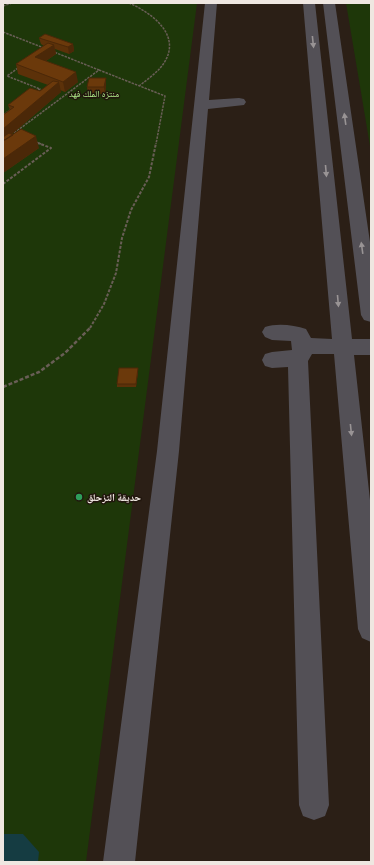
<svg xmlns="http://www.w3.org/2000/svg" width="374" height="865" viewBox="0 0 374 865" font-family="'Noto Sans','Noto Naskh Arabic',sans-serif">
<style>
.green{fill:#1e3709}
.water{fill:#153c42}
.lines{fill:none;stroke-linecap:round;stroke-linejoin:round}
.path-far2{stroke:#695e56;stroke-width:1.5;stroke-dasharray:2.5 1;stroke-linecap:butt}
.path-far1{stroke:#695e56;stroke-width:2;stroke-dasharray:3 1.5;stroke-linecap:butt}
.path{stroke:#695e56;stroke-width:2.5;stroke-dasharray:4 2;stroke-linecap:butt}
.minor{fill:#535056;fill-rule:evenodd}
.wall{fill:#5c3109}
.shaded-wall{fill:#4b2808}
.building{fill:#6b390b;stroke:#4b2808}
.oneway{fill:#999495}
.leisure-dot{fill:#2e9e5b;stroke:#21160d;stroke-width:1.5}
.labels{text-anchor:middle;stroke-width:3;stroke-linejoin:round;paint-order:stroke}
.far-park-label{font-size:9px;fill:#b5f18e;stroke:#21160d}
.poi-label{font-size:10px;font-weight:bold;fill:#efe7e1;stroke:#21160d;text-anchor:start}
</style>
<rect width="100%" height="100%" fill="#2b1f16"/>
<path class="green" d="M 3,3 L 197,3 L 86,862 L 3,862 Z
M 346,3 L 371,3 L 371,152 Z"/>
<path class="water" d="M 3,834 L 23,834 L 39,852 L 38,862 L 3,862 Z"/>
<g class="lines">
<path class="path-far2" d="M 129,3 C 152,13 182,35 164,63 C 158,72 148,79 139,86
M 3,6 L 12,3
M 3,32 L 44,48
M 18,68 L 7,76 L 40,89 L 36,92
M 99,70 L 165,96 L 156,144
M 3,115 L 12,109
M 17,134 L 14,133 L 99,70 L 54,52
M 36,142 L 41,144"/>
<path class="path-far1" d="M 3,184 L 51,148 L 38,143
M 90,328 L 104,304 L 116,273 L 122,238 L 131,210 L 149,177 L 156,143"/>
<path class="path" d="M 3,387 L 39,372 L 65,353 L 91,327"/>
<path class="minor" d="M 205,3 L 217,3 L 209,100 L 239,98 L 244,99 L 246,102 L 244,105 L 208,109 L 179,451 L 135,862 L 103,862 L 157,451 Z
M 303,3 L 315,3 L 352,339 L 371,339 L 371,355 L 354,355 L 371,509 L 371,642 L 362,638 L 358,629 L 334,354 L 312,354 L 308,361 L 329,805 L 325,816 L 314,820 L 303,816 L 299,805 L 288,367 L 272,368 L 265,366 L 262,360 L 265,354 L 272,352 L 292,350 L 291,341 L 272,340 L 265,337 L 262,332 L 265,327 C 277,323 294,325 306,329 L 311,338 L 332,339 Z
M 323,3 L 335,3 L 371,249 L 371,322 L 364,320 L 361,315 Z"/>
</g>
<path class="wall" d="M 39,38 L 73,44 L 74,51 L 69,54 L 55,49 L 56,54 L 46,61 L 78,82 L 65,92 L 60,90 L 61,92 L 12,134 L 39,148 L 3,173 L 3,115 L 10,110 L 8,105 L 40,91 L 48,85 L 18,74 L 16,64 L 44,46 L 41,44 Z
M 106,85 L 105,94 L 88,94 L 87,87 Z
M 138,368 L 138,371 L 136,387 L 117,387 L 117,384 Z"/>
<path class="shaded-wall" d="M 73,44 L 74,51 L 69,54 L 68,47 Z
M 54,45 L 56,54 L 37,67 L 35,57 Z
M 76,72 L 78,82 L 65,92 L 63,82 Z
M 106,78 L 106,85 L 105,94 L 104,87 Z
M 59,82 L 61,92 L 5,140 L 3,139 L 3,129 Z
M 36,136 L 39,148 L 3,173 L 3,159 Z
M 138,368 L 138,371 L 136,387 L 136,384 Z"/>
<path class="building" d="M 45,34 L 73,44 L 68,47 L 39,38 Z
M 48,43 L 54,45 L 35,57 L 76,72 L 63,82 L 16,64 Z
M 89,78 L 106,78 L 104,87 L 87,87 Z
M 53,81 L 59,82 L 3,129 L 3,115 L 14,107 L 8,105 L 30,88 L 40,91 Z
M 21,129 L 36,136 L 3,159 L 3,141 Z
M 9,133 L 13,135 L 5,140 L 3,139 L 3,137 Z
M 119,368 L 138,368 L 136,384 L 117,384 Z"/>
<defs><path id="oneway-solid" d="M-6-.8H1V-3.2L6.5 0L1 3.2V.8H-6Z"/></defs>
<g class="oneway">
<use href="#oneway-solid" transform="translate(313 42) rotate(84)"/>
<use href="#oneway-solid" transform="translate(345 119) rotate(-98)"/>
<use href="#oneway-solid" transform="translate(326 171) rotate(85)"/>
<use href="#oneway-solid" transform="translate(362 248) rotate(-98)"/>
<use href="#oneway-solid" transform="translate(338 301) rotate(85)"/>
<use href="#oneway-solid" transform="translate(351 430) rotate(84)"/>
</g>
<circle class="leisure-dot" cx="79" cy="497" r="4"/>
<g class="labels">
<g class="far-park-label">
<text x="94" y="97">منتزه الملك فهد</text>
</g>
<g class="poi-label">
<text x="87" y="501">حديقة التزحلق</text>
</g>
</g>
<rect width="374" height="865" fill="none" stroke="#efe7e1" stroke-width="8"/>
</svg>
